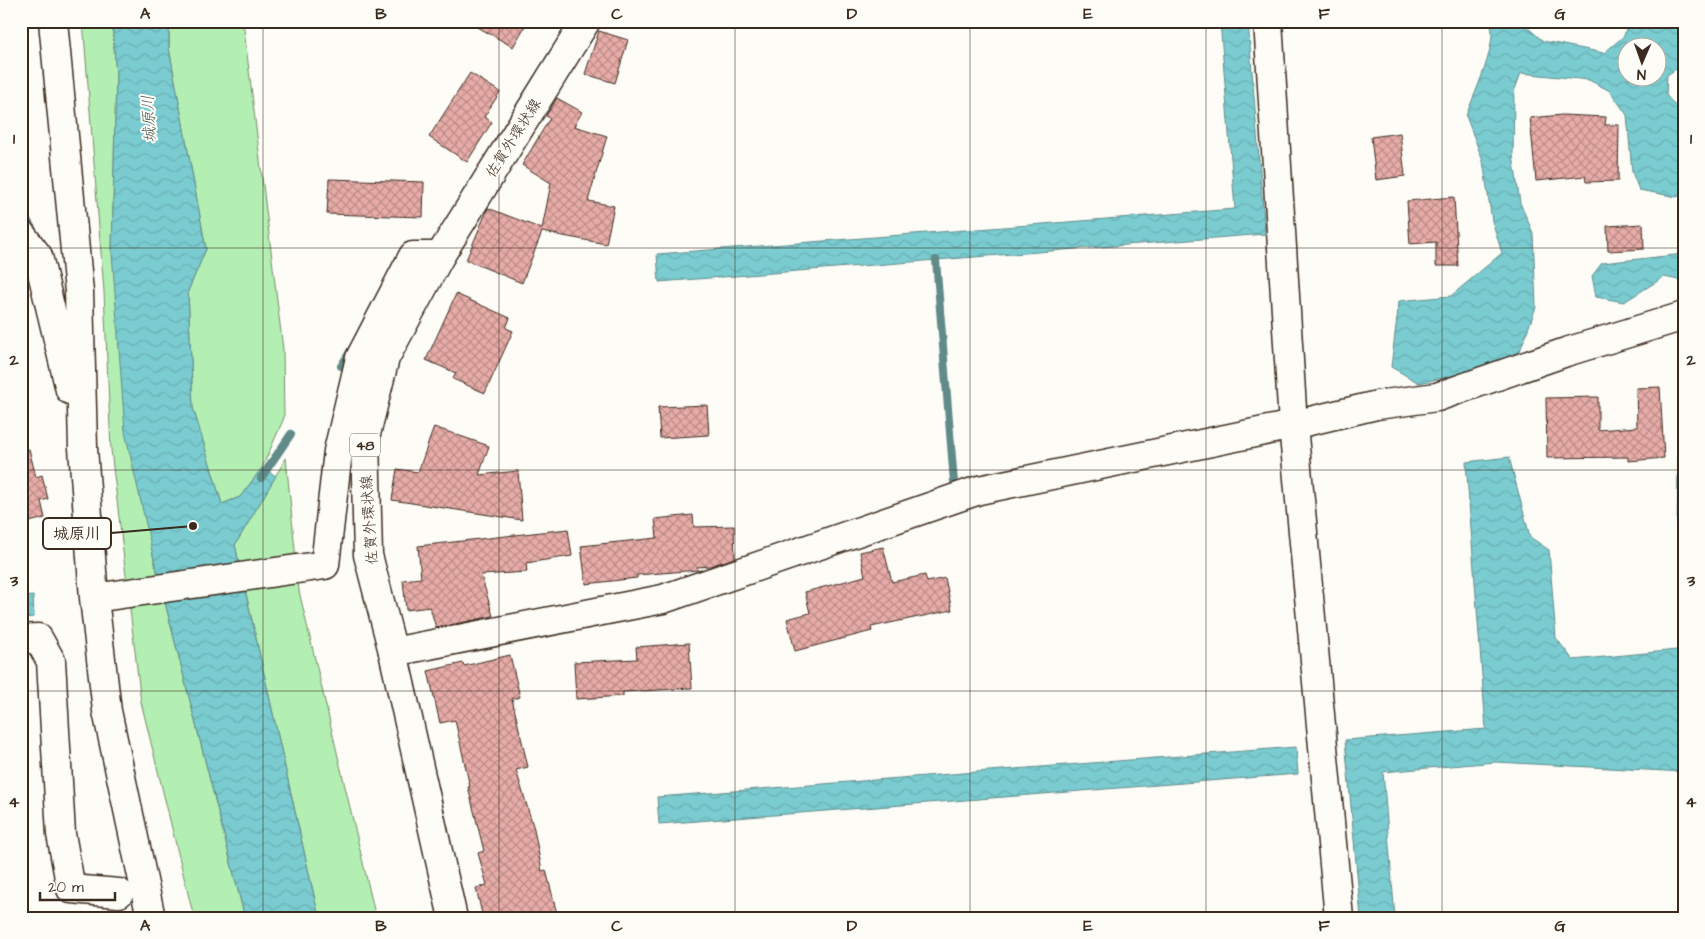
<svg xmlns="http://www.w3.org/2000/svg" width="1705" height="939" viewBox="0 0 1705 939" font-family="'Architects Daughter','Klee One',sans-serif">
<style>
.grass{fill:#b3eeb3;stroke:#778c68}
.water{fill:url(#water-waves);stroke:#618b89;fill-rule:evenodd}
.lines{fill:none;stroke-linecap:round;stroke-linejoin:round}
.stream{stroke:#618b89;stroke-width:8}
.building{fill:url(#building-cross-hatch);stroke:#3b2a1e}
.minor-casing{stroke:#3b2a1e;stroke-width:31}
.major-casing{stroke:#3b2a1e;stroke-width:31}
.minor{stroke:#fdfcf7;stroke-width:28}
.major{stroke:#fdfcf7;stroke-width:28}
.grid{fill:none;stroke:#3b2a1e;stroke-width:1;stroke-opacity:0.55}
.labels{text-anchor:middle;stroke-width:4;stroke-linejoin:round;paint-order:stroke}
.shield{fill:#fdfcf7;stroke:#75695f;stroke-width:1}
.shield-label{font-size:14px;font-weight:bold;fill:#3b2a1e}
.street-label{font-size:15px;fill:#3b2a1e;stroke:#fdfcf7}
.water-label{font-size:16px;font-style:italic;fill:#4e5b54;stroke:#fdfcf7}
.leader{fill:none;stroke:#3b2a1e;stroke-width:2}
.callout-dot{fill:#3b2a1e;stroke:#fdfcf7;stroke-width:2}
.callout{fill:#fdfcf7;stroke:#3b2a1e;stroke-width:2}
.callout-label{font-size:16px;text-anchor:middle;font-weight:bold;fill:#3b2a1e}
.neatline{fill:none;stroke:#3b2a1e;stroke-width:2}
.grid-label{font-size:16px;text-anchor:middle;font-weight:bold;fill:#3b2a1e}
</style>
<defs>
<pattern id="water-waves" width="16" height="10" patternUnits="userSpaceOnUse" patternTransform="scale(1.25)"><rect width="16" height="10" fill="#7accd1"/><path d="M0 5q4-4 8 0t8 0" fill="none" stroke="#6aafb3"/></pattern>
<pattern id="building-cross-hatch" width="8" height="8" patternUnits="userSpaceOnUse" patternTransform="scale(1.25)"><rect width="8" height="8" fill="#e7aca8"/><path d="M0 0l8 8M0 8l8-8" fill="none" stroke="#bc8c88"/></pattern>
</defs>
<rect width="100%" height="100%" fill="#fdfcf7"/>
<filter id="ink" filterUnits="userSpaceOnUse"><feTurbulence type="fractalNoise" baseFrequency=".02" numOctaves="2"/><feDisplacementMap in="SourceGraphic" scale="10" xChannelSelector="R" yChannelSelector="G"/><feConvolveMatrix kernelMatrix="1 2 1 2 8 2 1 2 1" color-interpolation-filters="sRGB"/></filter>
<g filter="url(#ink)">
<path class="grass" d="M 83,21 L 112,21 L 116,75 L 112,252 L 153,555 L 245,918 L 194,918 L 141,702 L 111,450 L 104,292 Z
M 169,21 L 243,21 L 283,349 L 284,418 L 262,468 L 240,497 L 222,504 L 193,408 L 188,291 L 206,249 L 169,48 Z
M 286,458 L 299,591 L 376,918 L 319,918 L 235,545 Z"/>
<path class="water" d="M 112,21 L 169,21 L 169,48 L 206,249 L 188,291 L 193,408 L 222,504 L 240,497 L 262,468 L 276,476 L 235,545 L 319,918 L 245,918 L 153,555 L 125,432 L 112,252 L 116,75 Z
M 1220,21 L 1248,21 L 1265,234 L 659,282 L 657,254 L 1235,209 Z
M 1489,21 L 1528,21 L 1526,26 L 1543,41 L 1604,53 L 1624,36 L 1628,21 L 1684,21 L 1684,64 L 1667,75 L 1666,95 L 1682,114 L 1684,120 L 1684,193 L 1677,197 L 1639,190 L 1632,172 L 1627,115 L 1610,91 L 1589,80 L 1521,73 L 1514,92 L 1513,155 L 1520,203 L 1533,233 L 1536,307 L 1520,351 L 1484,369 L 1419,383 L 1391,367 L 1399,301 L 1451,296 L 1502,253 L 1492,221 L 1483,161 L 1466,116 C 1473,96 1501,39 1489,21 ZM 1628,48 L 1658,48 L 1658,78 L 1628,78 Z
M 1684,254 L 1684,281 L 1664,277 L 1624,302 L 1596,297 L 1592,276 L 1602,263 Z
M 1684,390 L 1684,550 L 1677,534 L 1679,397 Z
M 1509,457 L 1530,537 L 1549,550 L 1556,638 L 1573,660 L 1677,650 L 1684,640 L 1684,772 L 1496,762 L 1383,772 L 1395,918 L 1361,918 L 1345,740 L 1486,729 L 1466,462 Z
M 33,596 L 34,617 L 21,618 L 21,597 Z
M 1296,747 L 1298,774 L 659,824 L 657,797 Z"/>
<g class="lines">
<path class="stream" d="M 21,188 L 23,213 L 34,232
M 936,260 L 954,482
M 341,366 L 351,350
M 261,478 L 291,434"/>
</g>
<path class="building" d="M 467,21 L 528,21 L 513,47 Z
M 599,31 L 628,40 L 615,83 L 585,74 Z
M 470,73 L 500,92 L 484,117 L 492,122 L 467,162 L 429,137 Z
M 557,98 L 582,112 L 574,126 L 607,136 L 588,201 L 614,206 L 606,244 L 542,232 L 522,283 L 466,260 L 488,208 L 542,229 L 551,183 L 522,165 L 550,118 L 546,116 Z
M 1562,115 L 1606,117 L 1605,125 L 1619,125 L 1618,181 L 1586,182 L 1585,176 L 1536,181 L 1530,118 Z
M 1400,133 L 1405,176 L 1376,180 L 1371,137 Z
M 329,179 L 424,182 L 423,217 L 327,214 Z
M 1454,197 L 1458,266 L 1436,266 L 1436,242 L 1410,244 L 1407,201 Z
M 1643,224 L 1644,249 L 1608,251 L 1607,226 Z
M 456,294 L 510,318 L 506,328 L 513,331 L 485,393 L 453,379 L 456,373 L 426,360 Z
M 1660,387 L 1664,458 L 1628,461 L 1628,457 L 1547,458 L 1546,398 L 1598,397 L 1598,430 L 1637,427 L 1636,388 Z
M 707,405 L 709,435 L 660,438 L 658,407 Z
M 434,427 L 489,446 L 479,475 L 518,471 L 522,520 L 392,500 L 397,469 L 418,472 Z
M 29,449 L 36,477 L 42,475 L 48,499 L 41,501 L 45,518 L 21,524 L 21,450 Z
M 693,515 L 694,527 L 734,526 L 735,558 L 710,566 L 697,567 L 698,570 L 637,575 L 637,578 L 586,584 L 581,546 L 657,538 L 655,519 Z
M 568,529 L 572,556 L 526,563 L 527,572 L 481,575 L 493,616 L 436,628 L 430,607 L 406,610 L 403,580 L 421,578 L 418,546 Z
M 883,547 L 892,582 L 925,575 L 927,582 L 945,578 L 952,610 L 871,627 L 872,631 L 795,651 L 787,619 L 810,613 L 805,592 L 865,576 L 860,552 Z
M 689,643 L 692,688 L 623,692 L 623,696 L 576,699 L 574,662 L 637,659 L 636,647 Z
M 510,655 L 520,697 L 512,699 L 528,767 L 516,770 L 534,829 L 542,871 L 546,870 L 558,918 L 483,918 L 476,888 L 487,885 L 478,853 L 484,851 L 468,787 L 470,787 L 455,720 L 440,723 L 428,671 L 463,663 L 464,666 Z"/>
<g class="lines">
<g class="minor-casing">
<path id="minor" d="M 53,21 L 79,292 L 83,448 L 94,598 L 107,711 L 151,918
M 1268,21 L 1293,425 L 1339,918
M 21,234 L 38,256 L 70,390
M 94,598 L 325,565 L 338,451 L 360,358 L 413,256 L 440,256
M 21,639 L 38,638 L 51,661 L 61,834 L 71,889 L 119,893
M 393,652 L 663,599 L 979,490 L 1293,425 L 1377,405 L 1437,397 L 1566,352 L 1684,316"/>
</g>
<g class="major-casing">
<path id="major" d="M 453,918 L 393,652 L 368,555 L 365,438 L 385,358 L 440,256 L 586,21"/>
</g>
<use href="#minor" class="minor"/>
<use href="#major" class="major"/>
</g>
</g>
<path class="grid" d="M 263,21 L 263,918M 499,21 L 499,918M 735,21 L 735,918M 970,21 L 970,918M 1206,21 L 1206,918M 1442,21 L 1442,918M 21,248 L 1684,248M 21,470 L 1684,470M 21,691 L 1684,691"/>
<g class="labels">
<rect class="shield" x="350" y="433.5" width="30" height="23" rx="4"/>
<g class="shield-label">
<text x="365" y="450">48</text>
</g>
<g class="street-label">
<text transform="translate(513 138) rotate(-58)" y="5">佐賀外環状線</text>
<text transform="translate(369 520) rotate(-94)" y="5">佐賀外環状線</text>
</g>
<g class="water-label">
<text transform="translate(148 119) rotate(-93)" y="6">城原川</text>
</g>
</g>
<path class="leader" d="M193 526L111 533"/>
<circle class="callout-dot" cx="193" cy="526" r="5"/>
<rect class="callout" x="43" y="518" width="68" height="31" rx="5"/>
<g class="callout-label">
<text x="77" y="539">城原川</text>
</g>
<rect width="1705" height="939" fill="none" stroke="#fdfcf7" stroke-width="55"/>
<g transform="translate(1642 62) rotate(182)"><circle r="24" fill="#fdfcf7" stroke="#afa8a0"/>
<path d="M0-4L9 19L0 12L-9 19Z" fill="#3b2a1e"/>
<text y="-8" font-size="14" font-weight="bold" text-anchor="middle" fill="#3b2a1e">N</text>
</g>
<path d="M40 892v8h75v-8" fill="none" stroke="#3b2a1e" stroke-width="2.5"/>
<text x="48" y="892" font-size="15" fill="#3b2a1e" stroke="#fdfcf7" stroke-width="4" paint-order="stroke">20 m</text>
<rect x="28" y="28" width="1650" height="884" class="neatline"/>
<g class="grid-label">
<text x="145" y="19">A</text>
<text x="381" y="19">B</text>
<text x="617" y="19">C</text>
<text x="852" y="19">D</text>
<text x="1088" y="19">E</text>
<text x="1324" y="19">F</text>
<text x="1560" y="19">G</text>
<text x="14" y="144">1</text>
<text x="1691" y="144">1</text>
<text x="14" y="365">2</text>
<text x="1691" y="365">2</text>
<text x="14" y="586">3</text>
<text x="1691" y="586">3</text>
<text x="14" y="807">4</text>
<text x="1691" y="807">4</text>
<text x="145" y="931">A</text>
<text x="381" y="931">B</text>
<text x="617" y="931">C</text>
<text x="852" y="931">D</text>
<text x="1088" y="931">E</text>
<text x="1324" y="931">F</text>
<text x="1560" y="931">G</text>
</g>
</svg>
